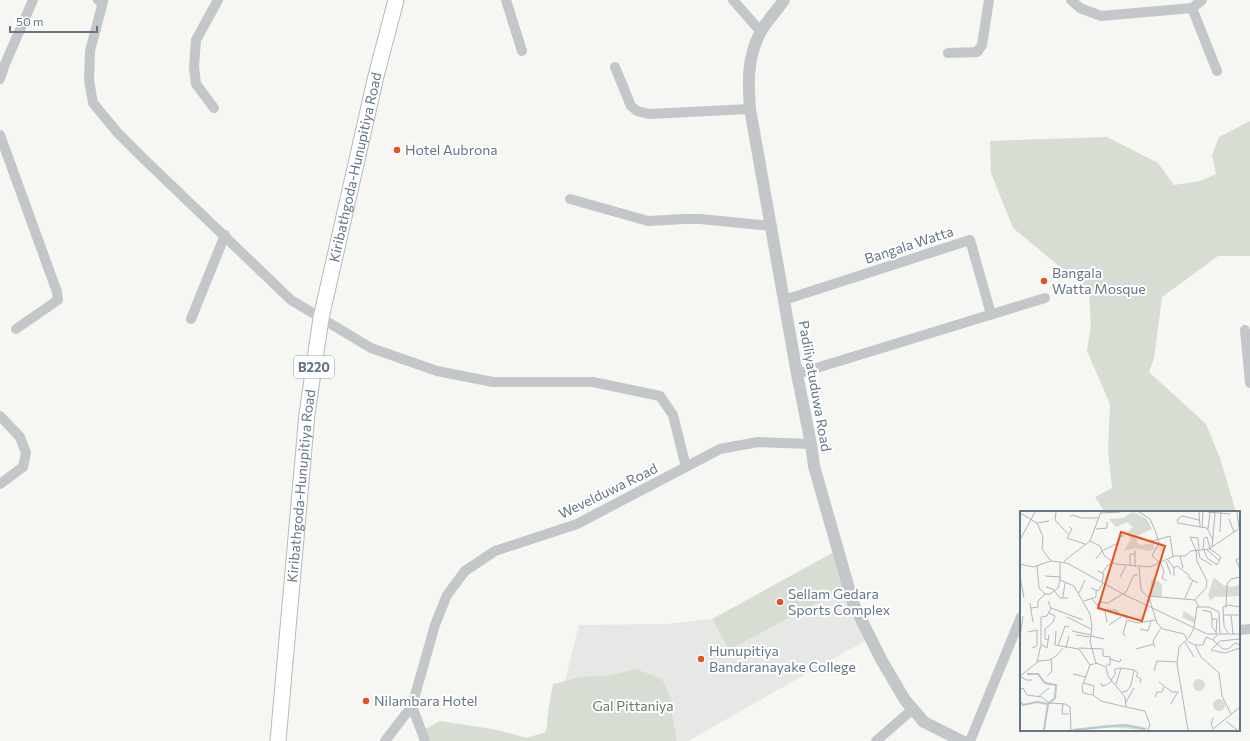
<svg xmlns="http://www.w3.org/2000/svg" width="1250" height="741" viewBox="0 0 1250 741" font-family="Commissioner,sans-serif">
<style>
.built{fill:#e7e8e6}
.green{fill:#d7ddd3}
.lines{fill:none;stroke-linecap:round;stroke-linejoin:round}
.primary-casing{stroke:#b6babe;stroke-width:17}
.minor{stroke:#c3c7ca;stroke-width:10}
.tertiary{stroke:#c3c7ca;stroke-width:12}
.primary{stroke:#fff;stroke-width:15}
.poi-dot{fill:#e95020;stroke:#fff;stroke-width:1.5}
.labels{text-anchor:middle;stroke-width:4;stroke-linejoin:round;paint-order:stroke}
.shield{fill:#fff;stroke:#929faa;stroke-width:1}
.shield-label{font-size:13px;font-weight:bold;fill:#647685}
.poi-label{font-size:14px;fill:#647685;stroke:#fff;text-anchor:start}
.street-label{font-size:14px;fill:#647685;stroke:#fff}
.park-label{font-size:14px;fill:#687b63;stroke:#fff}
.inset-river{fill:none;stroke:#b8c6c9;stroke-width:2}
.inset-road{fill:none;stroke:#afb7bc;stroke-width:1}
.view{fill:#e95020;fill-opacity:0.15;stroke:#e95020;stroke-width:2}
.inset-edge{fill:none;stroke:#647685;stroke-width:2}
</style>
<rect width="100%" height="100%" fill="#f6f6f2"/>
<path class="built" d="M 848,586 L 870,638 L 688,741 L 677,741 L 673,718 L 671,699 L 636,669 L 609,675 L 580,677 L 565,681 L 579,625 L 666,624 L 712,619 L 729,650 Z"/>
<path class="green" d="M 1250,121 L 1250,256 L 1218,256 L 1162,297 L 1154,359 L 1149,372 L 1206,424 L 1220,458 L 1236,512 L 1105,512 L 1095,497 L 1112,488 L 1108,450 L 1110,404 L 1087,351 L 1091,326 L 1089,291 L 1013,228 L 991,173 L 990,141 L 1107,137 L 1158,163 L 1174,185 L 1200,181 L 1216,174 L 1212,155 L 1219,137 Z
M 838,550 L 848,586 L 729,650 L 712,619 Z
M 636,669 L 662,679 L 671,699 L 673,718 L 677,741 L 424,741 L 422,731 L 440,721 L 498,730 L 526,738 L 546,732 L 549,706 L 553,684 L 580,677 L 609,675 Z"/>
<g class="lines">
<g class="primary-casing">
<g id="primary">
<path id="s1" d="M 278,741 L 307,414 L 321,318 L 376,76 L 396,0"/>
</g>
</g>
<path class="minor" d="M 98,0 L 103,2 L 90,51 L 89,80 L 93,103 L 117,132 L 145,160 L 291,300 L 371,348 L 437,371 L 493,382 L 593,382 L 660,396 L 673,415 L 686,467
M 506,0 L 522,51
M 733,0 L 761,32
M 1071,0 L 1080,8 L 1101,16 L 1192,8 L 1217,71
M 1192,8 L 1202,0
M 948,53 L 977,52 L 982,45 L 989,0
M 615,67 L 631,106 L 637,111 L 649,114 L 750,109
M 0,79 L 5,64 L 33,0
M 214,108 L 196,84 L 194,67 L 196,40 L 218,0
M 0,135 L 57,292 L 58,300 L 16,329
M 570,199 L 648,221 L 685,219 L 700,219 L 772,226
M 784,300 L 970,240 L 991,314
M 191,319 L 225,235
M 1245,330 L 1250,383
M 797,374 L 1045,298
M 0,416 L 20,437 L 26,453 L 23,467 L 0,484
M 1239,630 L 1250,629
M 412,706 L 425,741
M 385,741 L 412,706 L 435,625 L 447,595 L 465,571 L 495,551 L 577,524 L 720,449 L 758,442 L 811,444
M 876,741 L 913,709
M 970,741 L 1021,617"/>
<path class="tertiary" d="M 784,0 C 777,11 766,21 760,33 C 747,59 748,82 750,109 L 797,374 L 811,444 L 814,466 L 853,603 L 882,661 L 905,700 L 924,722 L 962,741"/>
<use href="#primary" class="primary"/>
</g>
<g class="poi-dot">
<circle cx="397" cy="150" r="4"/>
<circle cx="1044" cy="281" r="4"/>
<circle cx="780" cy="602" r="4"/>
<circle cx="701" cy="659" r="4"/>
<circle cx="366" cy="701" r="4"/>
</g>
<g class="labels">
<rect class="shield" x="294" y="356" width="40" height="22" rx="3"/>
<g class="shield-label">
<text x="314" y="372">B220</text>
</g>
<g class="poi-label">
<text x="405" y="155">Hotel Aubrona</text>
<text x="1052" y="278">Bangala<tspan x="1052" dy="16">Watta Mosque</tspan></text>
<text x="788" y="599">Sellam Gedara<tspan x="788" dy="16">Sports Complex</tspan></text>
<text x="709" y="656">Hunupitiya<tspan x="709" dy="16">Bandaranayake College</tspan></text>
<text x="374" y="706">Nilambara Hotel</text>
</g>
<g class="street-label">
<text dy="5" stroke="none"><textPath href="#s1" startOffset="580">Kiribathgoda-Hunupitiya Road</textPath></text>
<text transform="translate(909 245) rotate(-18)" y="5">Bangala Watta</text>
<text transform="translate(815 386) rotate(80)" y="5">Padiliyatuduwa Road</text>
<text dy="5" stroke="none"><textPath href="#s1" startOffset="256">Kiribathgoda-Hunupitiya Road</textPath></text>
<text transform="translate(608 491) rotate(-26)" y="5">Wevelduwa Road</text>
</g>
<g class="park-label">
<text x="633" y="711">Gal Pittaniya</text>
</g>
</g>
<g transform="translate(1020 511)">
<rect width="220" height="220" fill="#f6f6f2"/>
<path d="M 113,1 L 127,8 L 132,18 L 117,25 L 117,32 L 121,34 L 133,32 L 134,38 L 128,40 L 115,37 L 104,40 L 111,28 L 107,21 L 113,16 L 107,11 L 96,16 L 89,8 L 103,7 ZM 194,66 L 203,74 L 211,76 L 220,74 L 220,85 L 195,86 L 190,89 L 188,84 ZM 131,69 L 138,70 L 142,74 L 142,86 L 130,85 ZM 164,100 L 175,107 L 174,112 L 162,106 ZM173 174a6 6 0 1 1 12 0a6 6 0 1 1-12 0ZM193 194a6 6 0 1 1 12 0a6 6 0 1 1-12 0ZM 105,213 L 128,217 L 126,219 L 89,216 L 47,219 L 84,214 Z" fill="#d7ddd3"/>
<path class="inset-river" d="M 7,163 L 18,163 L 25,172 L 36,174 L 35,187 L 28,193 L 24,219M 0,190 L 3,194 L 17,191 L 28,193M 53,219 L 105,214 L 125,218"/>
<path class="inset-road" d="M 36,1 L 35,9 L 48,23M 119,1 L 130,8 L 135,19 L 139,32 L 132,45 L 141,53 L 144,60 L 142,67 L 147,70M 179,1 L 180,16 L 187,17 L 193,29M 188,1 L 210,3M 217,1 L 219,17M 0,2 L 17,12 L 23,26 L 22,38 L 31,50M 81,2 L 100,1M 50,6 L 52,4 L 62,7 L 78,7M 209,8 L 214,21M 179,9 L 162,5 L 157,9 L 158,12 L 180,16M 17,12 L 29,10M 49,16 L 52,18 L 47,27 L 65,33M 182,16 L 183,1M 76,18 L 87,17 L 87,11M 188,18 L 190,1M 200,21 L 201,1M 120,28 L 133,30 L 150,25 L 153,46M 0,29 L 15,1M 70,30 L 80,35 L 84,44 L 95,53 L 130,56 L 154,45 L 165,45 L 171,40 L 189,38 L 220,17M 192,36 L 195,2M 178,38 L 180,47 L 192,54M 183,38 L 184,27 L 187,26 L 190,38 L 201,46 L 197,54 L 187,47 L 184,39M 115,39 L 115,56M 187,39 L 200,50M 160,45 L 163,57M 220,47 L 216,49 L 220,58M 76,48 L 82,40 L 98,32 L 100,25 L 104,25M 148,49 L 154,57 L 154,65M 44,50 L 70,30 L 81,1M 146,50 L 151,64M 40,52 L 40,69 L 54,75 L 70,103 L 72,116 L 70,131 L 76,152 L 86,156 L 88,165 L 105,186 L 106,196 L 125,200 L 130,214 L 128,219M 0,53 L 13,56 L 31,50 L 47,52 L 103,83 L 187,123 L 220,123M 17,55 L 19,77 L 25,83M 110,55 L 110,43 L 115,43M 119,56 L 121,79 L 129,87 L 137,112 L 143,118 L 164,123 L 167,128M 154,57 L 157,55 L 169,64 L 169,67 L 178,72M 78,60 L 84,63 L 82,71M 82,62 L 88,54 L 94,52M 0,65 L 4,87M 25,65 L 41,66M 100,66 L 106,55M 26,76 L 33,78 L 40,87 L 48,87M 71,77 L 78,80 L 83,72M 59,82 L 65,69M 128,85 L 175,89 L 179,96M 43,86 L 45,72M 165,87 L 173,69M 72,88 L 77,94 L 80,91 L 88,92 L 106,81 L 114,64 L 118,64M 175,89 L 186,77 L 187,70 L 177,50 L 176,39 L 170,26 L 178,27 L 179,38M 28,90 L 31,97 L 63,109M 64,90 L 76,86 L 76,80M 10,92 L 13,111M 77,94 L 85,100 L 87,111M 11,97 L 18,96 L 18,90 L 25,83 L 30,83 L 38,77 L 40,69M 206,97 L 207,73 L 211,68 L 220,66M 84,99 L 96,99 L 98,102M 182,99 L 191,101 L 192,108 L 197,108 L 196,123M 204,104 L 220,104M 211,104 L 213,123M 47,106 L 71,118M 192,108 L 192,116 L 196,121M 89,114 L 104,104 L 107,108M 174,116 L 177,96 L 189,96 L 199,101 L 200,123M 120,118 L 128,120 L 131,110M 36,120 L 35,134 L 59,138 L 70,154 L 77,152M 52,120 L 71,124M 8,121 L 17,119 L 17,135 L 12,137M 208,122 L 204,115 L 203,96 L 208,94 L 220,96M 56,124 L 70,126M 71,125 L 84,128M 106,125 L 103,123 L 107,109 L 118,112 L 135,109M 0,126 L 3,105M 220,128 L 200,130 L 191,139 L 205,142 L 220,137M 28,129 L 25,128 L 25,118 L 33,111 L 35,105 L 29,102M 193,129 L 203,138 L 208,138 L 215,132 L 220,134M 167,130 L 175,134 L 181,146 L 199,162 L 202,185 L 211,203M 165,131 L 174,146M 22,134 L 27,137 L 29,124M 175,134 L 183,134 L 186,126 L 193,129 L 197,124M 38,135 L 45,115 L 49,116M 135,136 L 133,130 L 141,117M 46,137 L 49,125M 59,137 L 83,138 L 83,145 L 90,146 L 90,154 L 86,154M 116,138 L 134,133M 90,148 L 100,151 L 101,148M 17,151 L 21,134 L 21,106 L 27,105 L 31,97M 70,154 L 62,176 L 63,182 L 73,184 L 81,190 L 106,196M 114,159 L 118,162 L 116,165 L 121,168 L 120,172M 134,160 L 137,150 L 157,151M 53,163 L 66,166M 0,165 L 19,150 L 29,149 L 36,145 L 43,137M 0,165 L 6,169 L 12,169M 27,165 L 32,160 L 31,148M 91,169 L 95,164 L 95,158 L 101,157M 139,171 L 152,181 L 159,181M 64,172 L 74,175 L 73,184M 81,172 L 82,175 L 86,174 L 92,170M 96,173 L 101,157 L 114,159 L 111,174 L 107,180 L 102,181M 0,178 L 3,177 L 7,184 L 22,186 L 29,192 L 45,193 L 50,196 L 51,219M 18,186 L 29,177M 135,186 L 137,181 L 142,181 L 144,176M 106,191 L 114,177M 43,192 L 42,203 L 49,203M 151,193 L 157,182M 193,207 L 191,214 L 194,218M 206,210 L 217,219M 168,219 L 157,153 L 159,136 L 170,125 L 174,117M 192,219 L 220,196"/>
<path class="view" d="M 101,21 L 145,35 L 122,110 L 78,97 Z"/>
<rect width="220" height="220" class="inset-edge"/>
</g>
<path d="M10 26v6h87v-6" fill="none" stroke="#647685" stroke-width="2"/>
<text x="16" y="26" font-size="12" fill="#647685" stroke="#ffffff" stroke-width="3" paint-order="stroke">50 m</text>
</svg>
